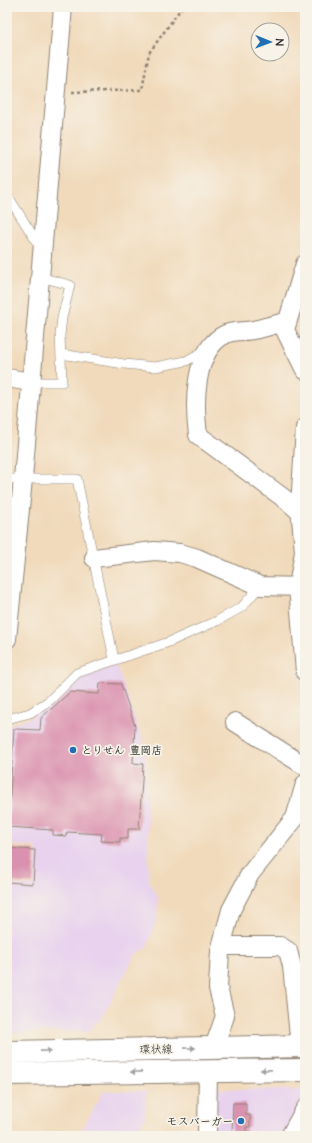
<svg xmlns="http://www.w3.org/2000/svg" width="312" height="1143" viewBox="0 0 312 1143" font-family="'Architects Daughter','Klee One',sans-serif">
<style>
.built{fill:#e8d2ee}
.building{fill:#da91af}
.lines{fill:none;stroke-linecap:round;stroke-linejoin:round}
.lane-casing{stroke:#8e8273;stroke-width:10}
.street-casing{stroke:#8e8273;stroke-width:20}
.secondary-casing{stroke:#8e8273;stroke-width:24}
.path{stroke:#8e8273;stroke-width:2.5;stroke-dasharray:3 3;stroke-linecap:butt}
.lane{stroke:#fff;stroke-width:9}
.street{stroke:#fff;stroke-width:18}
.secondary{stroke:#fff;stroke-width:22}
.oneway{fill:#a0a0a0}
.poi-dot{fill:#1f6fb2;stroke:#f7f3e8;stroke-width:1.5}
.labels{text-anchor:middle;stroke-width:3.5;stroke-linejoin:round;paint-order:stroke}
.poi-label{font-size:11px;font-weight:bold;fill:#2b2b2b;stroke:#f7f3e8;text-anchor:start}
.street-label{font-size:11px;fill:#2b2b2b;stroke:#f7f3e8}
</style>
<rect width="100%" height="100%" fill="#f7f3e8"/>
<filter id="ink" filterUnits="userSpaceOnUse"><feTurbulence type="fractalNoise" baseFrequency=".025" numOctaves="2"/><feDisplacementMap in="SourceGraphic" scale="8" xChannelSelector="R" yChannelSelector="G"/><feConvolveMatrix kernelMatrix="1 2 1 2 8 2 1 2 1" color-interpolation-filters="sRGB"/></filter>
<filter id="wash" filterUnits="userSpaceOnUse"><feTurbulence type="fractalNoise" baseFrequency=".012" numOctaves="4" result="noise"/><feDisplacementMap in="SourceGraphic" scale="16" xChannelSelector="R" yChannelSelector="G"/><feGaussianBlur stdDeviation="0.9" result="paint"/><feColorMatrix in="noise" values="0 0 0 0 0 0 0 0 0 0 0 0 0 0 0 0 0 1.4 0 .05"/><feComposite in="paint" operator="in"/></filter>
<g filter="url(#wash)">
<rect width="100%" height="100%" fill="#f1dabb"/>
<path class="built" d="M 116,665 L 142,738 L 146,761 L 149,881 L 158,897 L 157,918 L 147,947 L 135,955 L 102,1018 L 95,1024 L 90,1031 L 7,1033 L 7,884 L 34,886 L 37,847 L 7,845 L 7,726 L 30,718 L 78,677 Z
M 215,1089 L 305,1090 L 305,1100 L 285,1136 L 213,1136 Z
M 104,1091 L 146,1091 L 145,1117 L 136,1136 L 78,1136 Z"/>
<g id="blocks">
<path class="building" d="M 100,683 L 121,684 L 135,726 L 133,763 L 143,764 L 139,829 L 128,829 L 128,839 L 120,838 L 120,842 L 101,841 L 102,834 L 67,832 L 66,836 L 53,835 L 53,830 L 8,827 L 14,729 L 40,730 L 41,718 L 70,692 L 99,694 Z
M 7,848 L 35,850 L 33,884 L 7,882 Z
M 233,1103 L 246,1103 L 246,1115 L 250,1115 L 250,1127 L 246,1127 L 246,1136 L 232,1136 Z"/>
</g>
</g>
<g filter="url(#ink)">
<use href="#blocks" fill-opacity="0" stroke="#8e8273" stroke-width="1"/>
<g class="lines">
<g class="lane-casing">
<path id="lane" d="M 7,197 L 11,201 L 40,247
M 61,354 L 124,364 L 155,367 L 186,361 L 206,350
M 31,382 L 62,382 L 60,335 L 62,318 L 70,285 L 40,277
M 7,479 L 77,479 L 114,659
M 7,719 L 30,713 L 50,700 L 77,673 L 169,642 L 217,621 L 242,607 L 260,586"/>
</g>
<g class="street-casing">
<path id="street" d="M 305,264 L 285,330 L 305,370
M 286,322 C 275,324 264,328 253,330 C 244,332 235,330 226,334 C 193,349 194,405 198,435 L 289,502 L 300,512
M 7,378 L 31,382
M 305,428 L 300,507 L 304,552 L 298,586 L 305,672
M 94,558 L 154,551 L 180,553 L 197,558 L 260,586 L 305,587
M 7,639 L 23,479 L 63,7
M 235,722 L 305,766
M 222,946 L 280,946 L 288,951 L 292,966 L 300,1046
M 214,1047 L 225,1016 L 218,988 L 220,951 L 231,910 L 250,874 L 295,818 L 305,784
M 207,1136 L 208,1071
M 290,1136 L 305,1109"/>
</g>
<g class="secondary-casing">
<path id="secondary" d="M 7,1052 L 305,1046
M 7,1074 L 305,1070"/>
</g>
<path class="path" d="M 72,92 L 142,90 L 149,53 L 182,7"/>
<use href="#lane" class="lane"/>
<use href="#street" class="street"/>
<use href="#secondary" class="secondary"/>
</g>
<defs><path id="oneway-solid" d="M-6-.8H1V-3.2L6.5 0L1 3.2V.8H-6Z"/></defs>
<g class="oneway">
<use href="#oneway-solid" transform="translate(190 1048) rotate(-1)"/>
<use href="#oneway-solid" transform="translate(46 1051) rotate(-1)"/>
<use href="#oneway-solid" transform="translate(266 1070) rotate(179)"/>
<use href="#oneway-solid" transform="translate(136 1072) rotate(179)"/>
</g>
</g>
<g class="poi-dot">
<circle cx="73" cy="750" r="4"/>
<circle cx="241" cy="1121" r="4"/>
</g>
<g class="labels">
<g class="poi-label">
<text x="81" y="754">とりせん 豊岡店</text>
<text x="233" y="1125" text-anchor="end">モスバーガー</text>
</g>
<g class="street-label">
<text transform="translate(156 1049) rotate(-1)" y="4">環状線</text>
</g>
</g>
<rect width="312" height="1143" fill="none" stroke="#f7f3e8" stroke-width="24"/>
<g transform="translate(270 42) rotate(91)"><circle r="19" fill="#f7f3e8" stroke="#a5a39c"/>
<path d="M0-3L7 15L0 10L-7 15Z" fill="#1f6fb2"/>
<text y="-6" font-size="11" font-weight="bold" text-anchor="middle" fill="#2b2b2b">N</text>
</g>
</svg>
